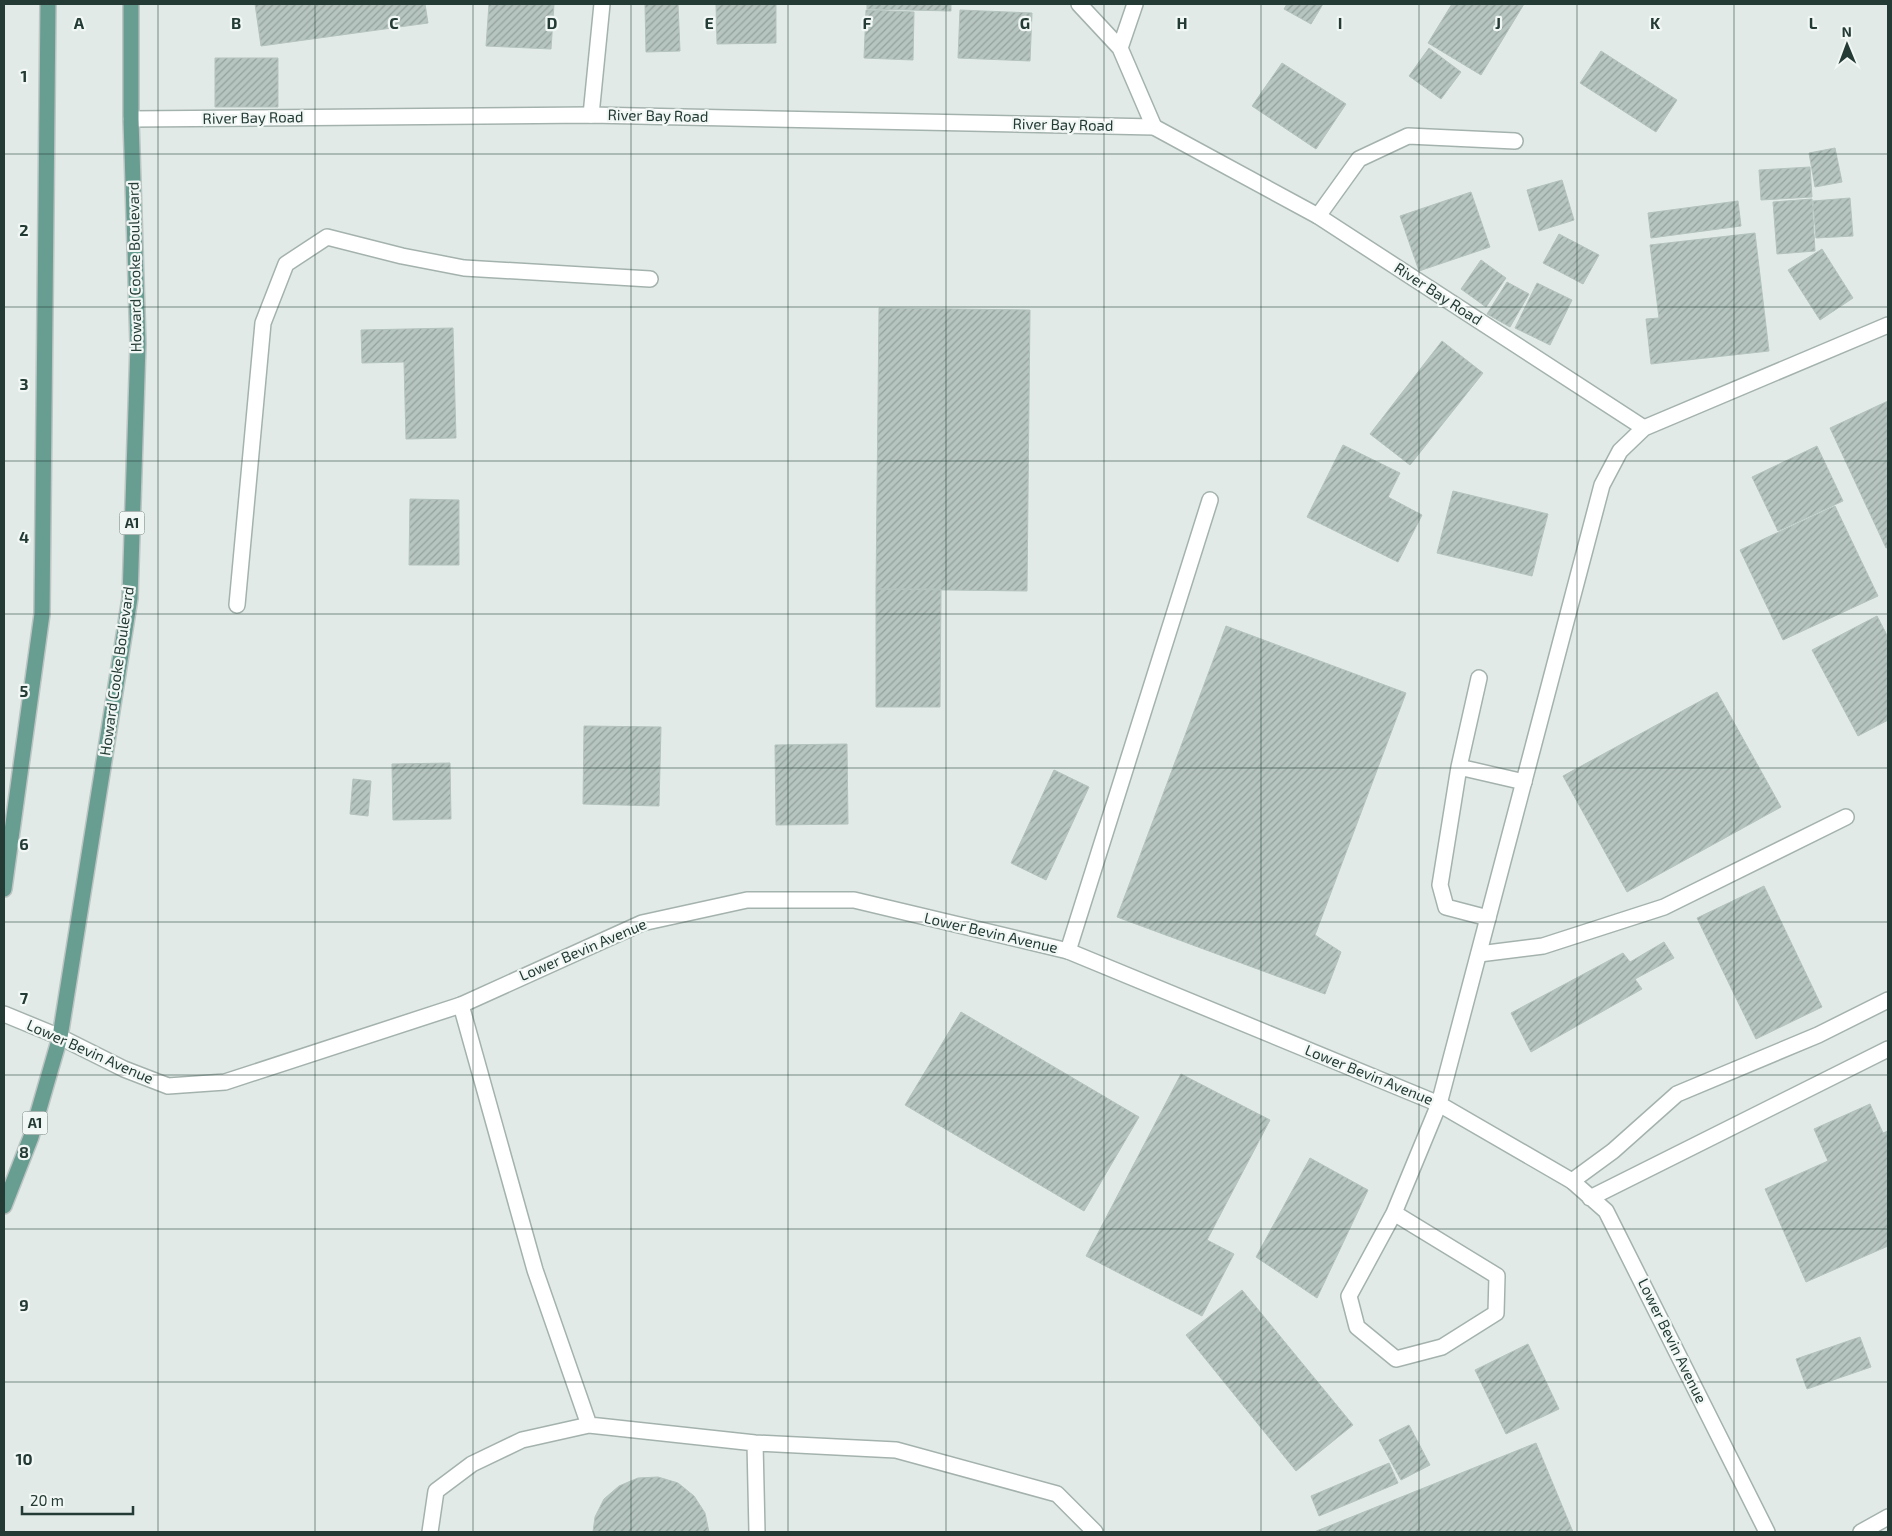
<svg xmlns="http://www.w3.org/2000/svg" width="1892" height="1536" viewBox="0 0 1892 1536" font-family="'Exo 2',sans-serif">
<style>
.building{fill:url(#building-hatch);stroke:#b4c3be}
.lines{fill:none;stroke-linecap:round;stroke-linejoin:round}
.lane-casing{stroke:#a4b2ae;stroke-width:18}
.street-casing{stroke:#a4b2ae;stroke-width:18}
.primary-casing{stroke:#bdc4c2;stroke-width:18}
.lane{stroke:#fff;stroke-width:15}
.street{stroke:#fff;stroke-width:15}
.primary{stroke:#689d92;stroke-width:15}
.grid{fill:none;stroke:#233a35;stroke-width:1;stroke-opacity:0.55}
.labels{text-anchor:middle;stroke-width:4.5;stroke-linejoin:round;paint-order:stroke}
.shield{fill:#f1f7f4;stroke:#61736e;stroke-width:1}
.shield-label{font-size:14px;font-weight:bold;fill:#233a35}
.street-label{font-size:15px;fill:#233a35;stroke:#f1f7f4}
.grid-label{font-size:16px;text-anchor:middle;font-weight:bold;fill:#233a35;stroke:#f1f7f4;stroke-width:4.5;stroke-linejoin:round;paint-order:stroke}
</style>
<defs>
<pattern id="building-hatch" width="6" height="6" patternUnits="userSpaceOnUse" patternTransform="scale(1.25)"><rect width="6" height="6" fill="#b6c5c0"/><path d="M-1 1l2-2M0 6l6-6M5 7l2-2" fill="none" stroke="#94a19d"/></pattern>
</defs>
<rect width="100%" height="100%" fill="#e1eae7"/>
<path class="building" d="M 255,4 L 425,4 L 428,23 L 261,46 Z
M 489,4 L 554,4 L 551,49 L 486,46 Z
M 645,4 L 678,4 L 680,51 L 646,52 Z
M 716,4 L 776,4 L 776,43 L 717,44 Z
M 867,4 L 951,4 L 951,11 L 867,9 Z
M 1287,4 L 1323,4 L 1311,24 L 1284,9 Z
M 1452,4 L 1524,4 L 1481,75 L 1428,43 Z
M 866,10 L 914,12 L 913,60 L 864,58 Z
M 960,10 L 1032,13 L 1030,61 L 958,58 Z
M 1429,48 L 1461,72 L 1441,99 L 1409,76 Z
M 1601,51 L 1677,100 L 1656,132 L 1580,83 Z
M 215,58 L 278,58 L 278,107 L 215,107 Z
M 1282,63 L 1346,104 L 1316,149 L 1252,106 Z
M 1835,148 L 1842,182 L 1815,187 L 1809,153 Z
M 1810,167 L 1812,197 L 1761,200 L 1759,170 Z
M 1562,180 L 1574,220 L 1539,231 L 1527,190 Z
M 1471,192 L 1490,247 L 1419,271 L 1400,216 Z
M 1850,198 L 1853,236 L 1816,238 L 1813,201 Z
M 1812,199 L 1815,251 L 1777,254 L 1773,202 Z
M 1738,201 L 1741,226 L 1651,238 L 1648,213 Z
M 1755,233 L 1769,351 L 1651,364 L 1646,319 L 1659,318 L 1650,245 Z
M 1559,234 L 1599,255 L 1583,284 L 1543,263 Z
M 1822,249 L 1853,298 L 1820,320 L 1788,270 Z
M 1481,260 L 1506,278 L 1486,307 L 1461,289 Z
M 1507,282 L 1529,294 L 1510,327 L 1487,314 Z
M 1537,283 L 1572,300 L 1550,345 L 1515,328 Z
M 879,308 L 1030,310 L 1027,591 L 876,589 Z
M 453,328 L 456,438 L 406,439 L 404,362 L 362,363 L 361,330 Z
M 1442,341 L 1483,373 L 1410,465 L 1370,434 Z
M 1888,401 L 1888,547 L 1886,548 L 1830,428 Z
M 1343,445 L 1400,473 L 1388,497 L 1422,515 L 1398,562 L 1307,517 Z
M 1817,446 L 1843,501 L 1778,531 L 1752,477 Z
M 1453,491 L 1548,514 L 1532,576 L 1437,553 Z
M 410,499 L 459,500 L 459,565 L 409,565 Z
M 1835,506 L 1878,596 L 1783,640 L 1740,550 Z
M 876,589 L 941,589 L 940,707 L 876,707 Z
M 1877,616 L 1888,637 L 1888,720 L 1858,736 L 1812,650 Z
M 1226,626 L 1406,693 L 1315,935 L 1341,952 L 1325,994 L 1117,917 Z
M 1717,692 L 1781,807 L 1627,892 L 1563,776 Z
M 584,726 L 661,727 L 659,806 L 583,804 Z
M 847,744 L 848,824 L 776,825 L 775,745 Z
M 450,763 L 451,819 L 393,820 L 392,764 Z
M 1054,770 L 1089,787 L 1046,880 L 1011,863 Z
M 353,779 L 371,781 L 368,816 L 350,814 Z
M 1764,886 L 1822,1007 L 1756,1039 L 1697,918 Z
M 1664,942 L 1674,958 L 1635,979 L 1642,989 L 1531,1052 L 1511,1013 L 1623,953 L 1630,962 Z
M 961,1012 L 1139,1117 L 1084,1211 L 905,1105 Z
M 1181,1074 L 1270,1120 L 1207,1240 L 1234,1254 L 1202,1316 L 1086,1256 Z
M 1870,1104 L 1883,1133 L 1888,1131 L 1888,1246 L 1806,1282 L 1765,1189 L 1828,1161 L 1814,1129 Z
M 1310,1158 L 1368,1190 L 1317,1298 L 1256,1257 Z
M 1242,1290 L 1353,1425 L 1296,1471 L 1186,1335 Z
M 1860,1337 L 1871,1367 L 1807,1389 L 1796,1359 Z
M 1528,1344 L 1559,1409 L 1506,1434 L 1475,1370 Z
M 1409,1425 L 1430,1465 L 1401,1480 L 1379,1440 Z
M 1536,1443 L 1573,1532 L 1314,1532 Z
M 1389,1463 L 1398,1483 L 1319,1516 L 1311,1496 Z
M 658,1477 L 678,1483 L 694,1496 L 705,1513 L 709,1532 L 593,1532 L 595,1517 L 604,1499 L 619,1486 L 638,1478 Z"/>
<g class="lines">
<g class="lane-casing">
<path id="lane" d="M 1079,4 L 1120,48 L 1154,127
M 1120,48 L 1135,4
M 591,115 L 602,4
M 1318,216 L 1359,159 L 1408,136 L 1515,141
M 237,605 L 263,323 L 286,264 L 327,237 L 402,256 L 464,268 L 650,279
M 1459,767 L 1479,678
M 1488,918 L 1446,907 L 1440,885 L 1459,767 L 1524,782
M 1068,951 L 1210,500
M 1479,954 L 1543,946 L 1664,907 L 1846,817
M 461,1005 L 535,1270 L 589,1425
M 1572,1181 L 1613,1151 L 1677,1094 L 1818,1035 L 1888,1000
M 1394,1213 L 1497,1276 L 1496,1313 L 1442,1347 L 1396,1359 L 1357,1327 L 1349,1296 L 1394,1213 L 1439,1104
M 755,1443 L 757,1532
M 430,1532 L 436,1491 L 472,1464 L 522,1440 L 589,1425 L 755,1443 L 896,1450 L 1057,1494 L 1095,1532"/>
</g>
<g class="street-casing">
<path id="street" d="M 131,119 L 591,115 L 1154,127 L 1318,216 L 1644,428
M 4,1014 L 60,1037 L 124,1069 L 168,1086 L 225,1082 L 461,1005 L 642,923 L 747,900 L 854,900 L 1068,951 L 1439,1104 L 1572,1181 L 1606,1211 L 1767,1532
M 1439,1104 L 1602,485 L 1620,451 L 1644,428 L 1888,325
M 1590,1198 L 1888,1049
M 1861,1532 L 1888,1517"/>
</g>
<g class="primary-casing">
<path id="primary" d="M 4,889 L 42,614 L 48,4
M 4,1206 L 31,1137 L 60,1037 L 130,598 L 138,344 L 131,119 L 131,4"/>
</g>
<use href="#lane" class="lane"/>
<use href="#street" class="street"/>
<use href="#primary" class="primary"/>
</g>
<path class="grid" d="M 158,4 L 158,1532M 315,4 L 315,1532M 473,4 L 473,1532M 631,4 L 631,1532M 788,4 L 788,1532M 946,4 L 946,1532M 1104,4 L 1104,1532M 1261,4 L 1261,1532M 1419,4 L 1419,1532M 1577,4 L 1577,1532M 1734,4 L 1734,1532M 4,154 L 1888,154M 4,307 L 1888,307M 4,461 L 1888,461M 4,614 L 1888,614M 4,768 L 1888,768M 4,922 L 1888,922M 4,1075 L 1888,1075M 4,1229 L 1888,1229M 4,1382 L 1888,1382"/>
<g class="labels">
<g class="shield">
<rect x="119.5" y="511.5" width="25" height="23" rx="4"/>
<rect x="22.5" y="1111.5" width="25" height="23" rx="4"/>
</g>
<g class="shield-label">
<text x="132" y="528">A1</text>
<text x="35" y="1128">A1</text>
</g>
<g class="street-label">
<text transform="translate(658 116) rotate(1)" y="5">River Bay Road</text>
<text transform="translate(253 118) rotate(-1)" y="5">River Bay Road</text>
<text transform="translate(1063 125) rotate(1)" y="5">River Bay Road</text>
<text transform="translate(135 267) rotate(-91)" y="5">Howard Cooke Boulevard</text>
<text transform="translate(1438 294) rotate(33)" y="5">River Bay Road</text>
<text transform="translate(117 671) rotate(-82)" y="5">Howard Cooke Boulevard</text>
<text transform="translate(991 933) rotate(13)" y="5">Lower Bevin Avenue</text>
<text transform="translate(583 950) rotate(-23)" y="5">Lower Bevin Avenue</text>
<text transform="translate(90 1052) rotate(24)" y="5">Lower Bevin Avenue</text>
<text transform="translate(1369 1075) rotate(22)" y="5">Lower Bevin Avenue</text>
<text transform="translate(1672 1341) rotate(64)" y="5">Lower Bevin Avenue</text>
</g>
</g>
<g class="grid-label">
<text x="79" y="29">A</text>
<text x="236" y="29">B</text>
<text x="394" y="29">C</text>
<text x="552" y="29">D</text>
<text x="709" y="29">E</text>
<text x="867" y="29">F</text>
<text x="1025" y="29">G</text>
<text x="1182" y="29">H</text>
<text x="1340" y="29">I</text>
<text x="1498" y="29">J</text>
<text x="1655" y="29">K</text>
<text x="1813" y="29">L</text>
<text x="24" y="82">1</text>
<text x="24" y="236">2</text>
<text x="24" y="390">3</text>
<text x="24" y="543">4</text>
<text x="24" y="697">5</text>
<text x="24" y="850">6</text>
<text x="24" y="1004">7</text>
<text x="24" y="1158">8</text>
<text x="24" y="1311">9</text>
<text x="24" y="1465">10</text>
</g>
<rect width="1892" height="1536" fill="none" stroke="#233a35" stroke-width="10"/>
<g transform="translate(1847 45) rotate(359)" stroke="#f1f7f4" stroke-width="4" paint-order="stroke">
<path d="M0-4L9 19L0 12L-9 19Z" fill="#233a35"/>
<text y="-8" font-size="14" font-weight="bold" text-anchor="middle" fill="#233a35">N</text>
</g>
<path d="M22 1506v8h111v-8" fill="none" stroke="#233a35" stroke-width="2.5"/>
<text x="30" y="1506" font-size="15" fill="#233a35" stroke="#f1f7f4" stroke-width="4" paint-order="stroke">20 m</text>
</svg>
